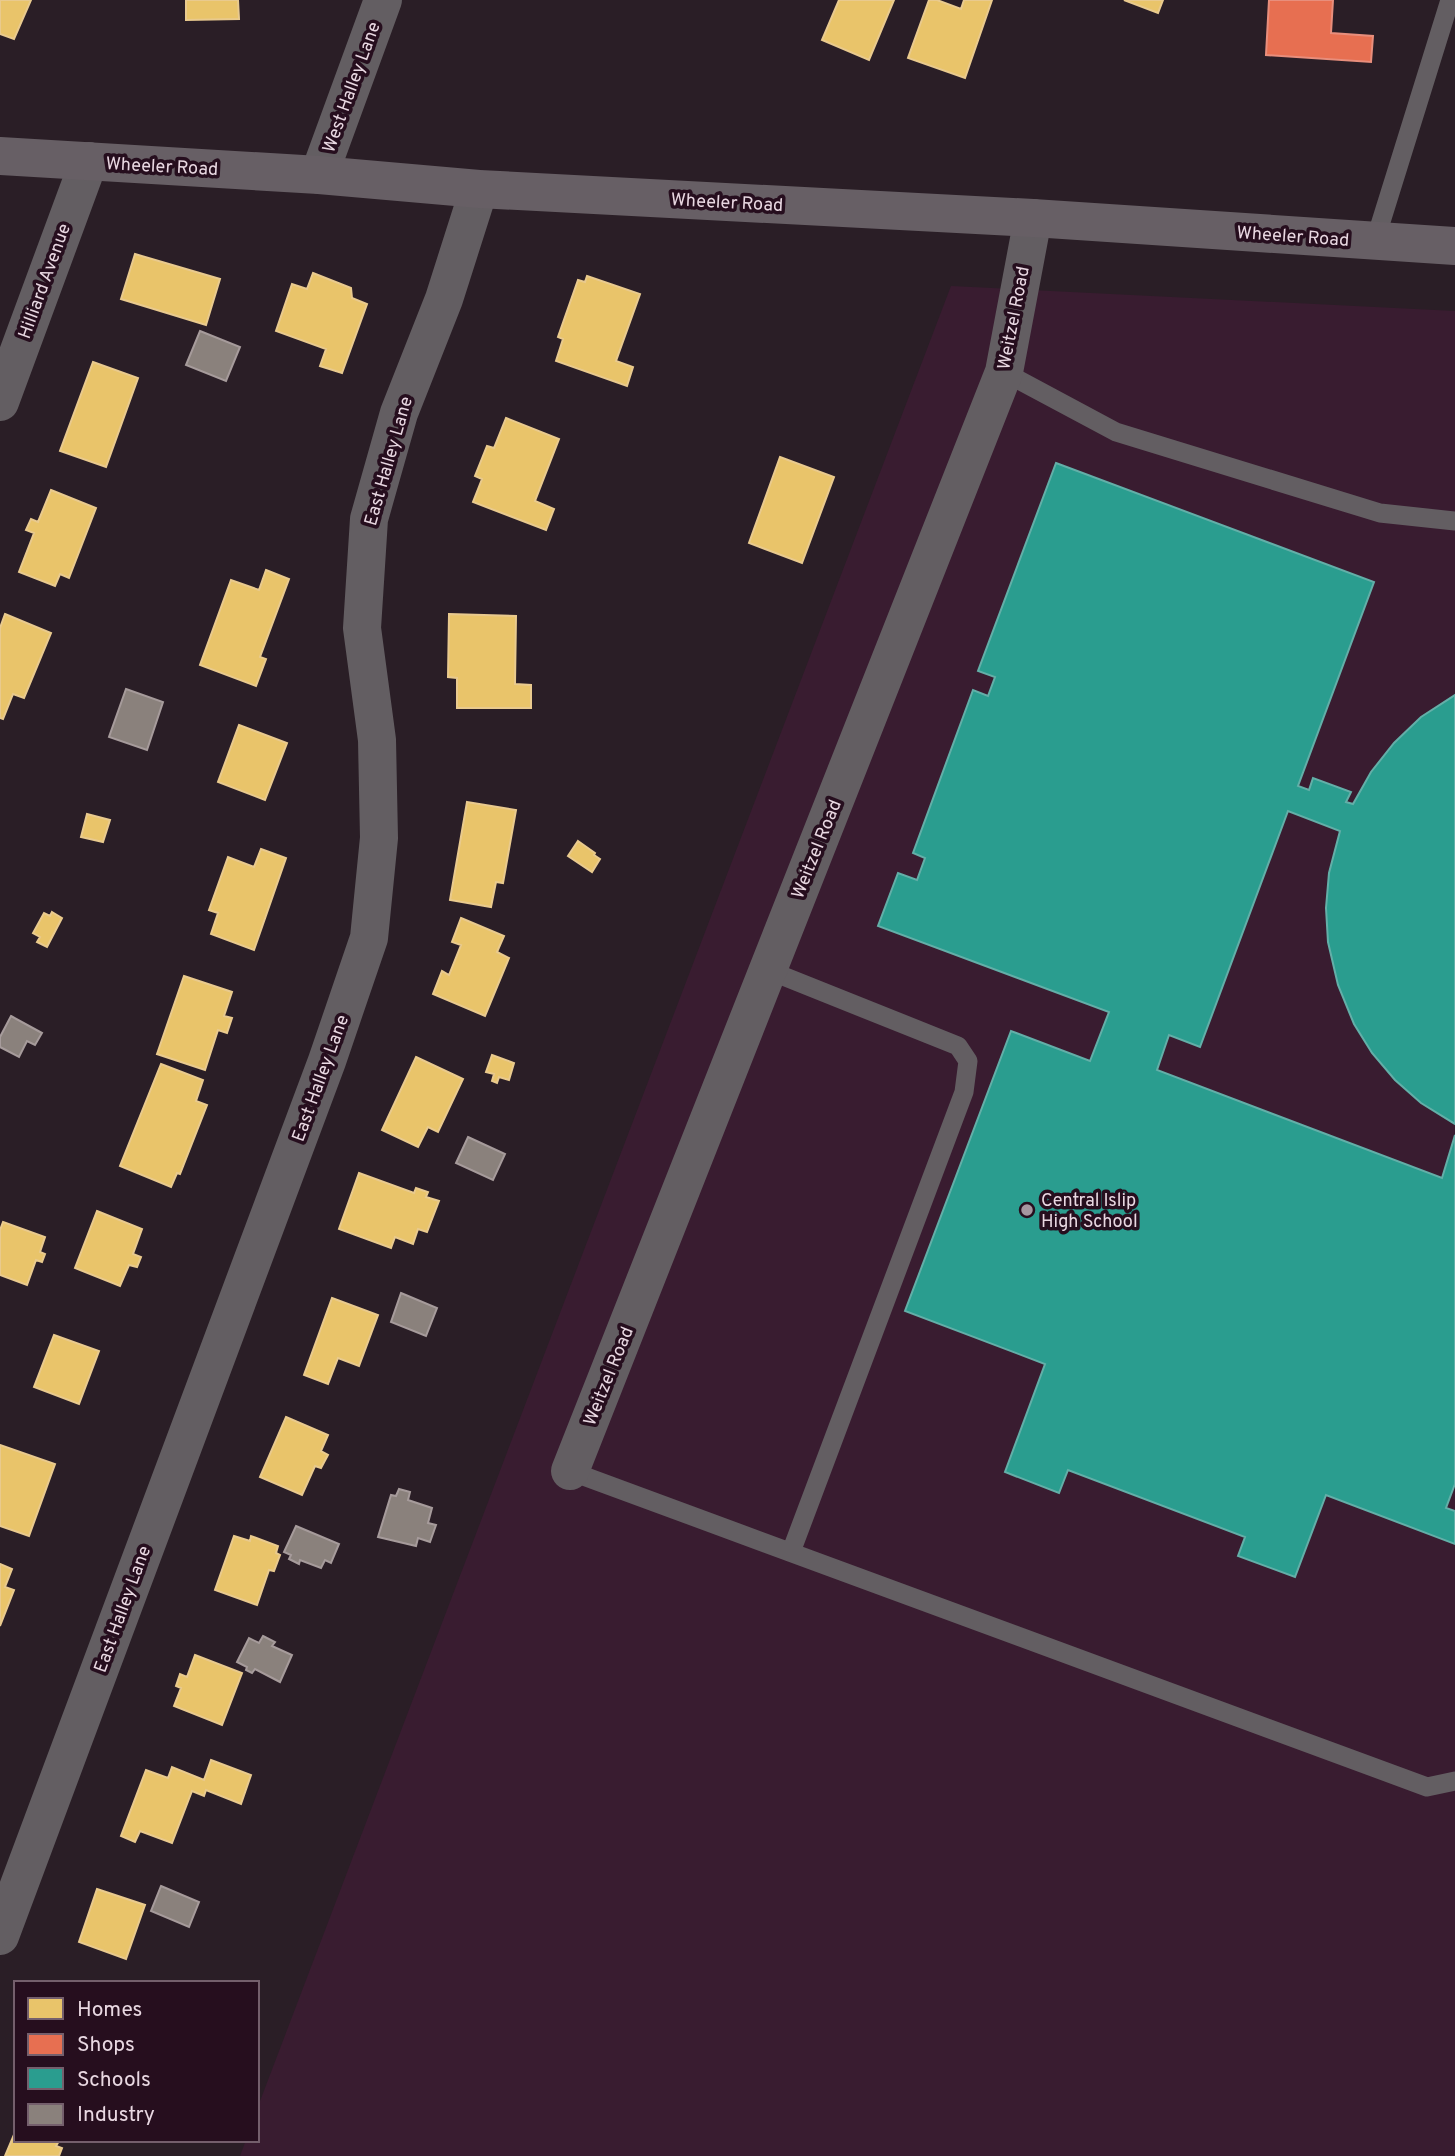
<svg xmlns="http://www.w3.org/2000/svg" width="1455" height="2156" viewBox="0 0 1455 2156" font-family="Overpass,sans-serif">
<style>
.built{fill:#391c30}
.homes{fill:#e9c46a;stroke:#e9ca8e;stroke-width:2}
.shops{fill:#e76f51;stroke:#e88e7c;stroke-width:2}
.schools{fill:#2a9d8f;stroke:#63afa8;stroke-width:2}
.industry{fill:#8a817c;stroke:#a69b9b;stroke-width:2}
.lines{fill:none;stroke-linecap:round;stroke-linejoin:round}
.service{stroke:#635e62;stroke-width:19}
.minor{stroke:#635e62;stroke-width:38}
.secondary{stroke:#675f65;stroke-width:38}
.poi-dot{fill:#a697a0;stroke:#260e1e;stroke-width:2.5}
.labels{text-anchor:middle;stroke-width:7;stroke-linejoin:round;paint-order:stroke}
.street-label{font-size:18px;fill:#e9d8e2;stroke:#260e1e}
.poi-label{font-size:18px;fill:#e9d8e2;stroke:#260e1e;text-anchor:start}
</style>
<rect width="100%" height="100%" fill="#2a1e26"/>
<path class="built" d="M 951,286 L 1455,311 L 1455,2156 L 240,2156 L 246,2140 L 257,2140 L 257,2109 Z"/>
<path class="homes" d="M 0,0 L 31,0 L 14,39 L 0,34 Z
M 186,0 L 238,0 L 239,19 L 186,20 Z
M 839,0 L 894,0 L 869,60 L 822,40 Z
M 929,0 L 937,0 L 961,9 L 964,0 L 992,0 L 965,78 L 908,58 Z
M 1124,0 L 1163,0 L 1158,13 Z
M 135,254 L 220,279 L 206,325 L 121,299 Z
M 313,273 L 351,288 L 352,298 L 367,304 L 342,373 L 320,366 L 326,349 L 276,331 L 292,284 L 307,289 Z
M 587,276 L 640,294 L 616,361 L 633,367 L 627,386 L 556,361 L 563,339 L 558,337 L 578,280 L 585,282 Z
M 93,362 L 138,378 L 106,467 L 60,451 Z
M 506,418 L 559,439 L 535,501 L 554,509 L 546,530 L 473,502 L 482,479 L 475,476 L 487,446 L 494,448 Z
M 780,457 L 834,477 L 802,563 L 749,543 Z
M 51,490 L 96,508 L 69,578 L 60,574 L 55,586 L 19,572 L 34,533 L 26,530 L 31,519 L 38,522 Z
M 266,570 L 289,579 L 260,657 L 266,659 L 256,686 L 200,665 L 231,580 L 259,590 Z
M 5,614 L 51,633 L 24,698 L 13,694 L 3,719 L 0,718 L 0,628 Z
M 449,614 L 516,616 L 515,684 L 531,685 L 531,708 L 457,708 L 457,678 L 448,677 Z
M 239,725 L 287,743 L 265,800 L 218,782 Z
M 467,802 L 516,810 L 503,883 L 496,882 L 491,907 L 450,900 Z
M 87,814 L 110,820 L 103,842 L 81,837 Z
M 578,841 L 595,853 L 594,855 L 600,859 L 592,872 L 568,856 Z
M 261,849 L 286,858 L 254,950 L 211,934 L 218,913 L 209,910 L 228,857 L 254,867 Z
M 52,912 L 62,918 L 47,947 L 37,942 L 40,937 L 33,933 L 44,913 L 50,916 Z
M 461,918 L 504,936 L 497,952 L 509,958 L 485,1016 L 433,994 L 442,971 L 449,975 L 461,945 L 452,942 Z
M 184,976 L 232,992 L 224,1016 L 232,1018 L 227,1033 L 218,1030 L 205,1070 L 157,1054 Z
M 492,1055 L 514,1063 L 509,1080 L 499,1077 L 497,1083 L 492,1081 L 494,1074 L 486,1072 Z
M 416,1057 L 463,1079 L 438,1132 L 428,1127 L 418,1147 L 382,1130 Z
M 161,1064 L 203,1080 L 196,1101 L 207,1105 L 180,1174 L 177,1173 L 171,1187 L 120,1166 Z
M 359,1173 L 414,1193 L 416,1188 L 428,1192 L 426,1197 L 439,1201 L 427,1232 L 418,1229 L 413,1244 L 395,1237 L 391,1248 L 339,1229 Z
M 97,1211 L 142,1229 L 133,1254 L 141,1257 L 137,1267 L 129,1265 L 120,1286 L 75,1268 Z
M 3,1222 L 45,1237 L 40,1252 L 45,1254 L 42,1262 L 36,1260 L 27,1285 L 0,1275 L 0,1230 Z
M 332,1298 L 378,1315 L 359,1366 L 338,1358 L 328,1384 L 304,1375 Z
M 54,1335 L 99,1351 L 79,1404 L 34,1387 Z
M 286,1417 L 328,1435 L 321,1451 L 328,1455 L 321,1468 L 315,1466 L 302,1495 L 260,1477 Z
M 0,1445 L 55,1464 L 29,1536 L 0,1526 Z
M 234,1536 L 250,1541 L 251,1536 L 278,1546 L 276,1553 L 280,1555 L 274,1571 L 269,1570 L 257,1605 L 215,1590 Z
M 0,1564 L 12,1569 L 5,1587 L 14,1590 L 0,1626 Z
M 195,1655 L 242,1673 L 222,1725 L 174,1706 L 181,1688 L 176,1686 L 180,1674 L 187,1677 Z
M 211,1760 L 251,1775 L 241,1804 L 206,1790 L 204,1796 L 192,1791 L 172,1843 L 140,1831 L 135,1842 L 121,1836 L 146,1770 L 168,1778 L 172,1767 L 204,1780 Z
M 97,1889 L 145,1905 L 126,1959 L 79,1942 Z
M 16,2130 L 16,2140 L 59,2141 L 56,2146 L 62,2148 L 59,2156 L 5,2156 Z"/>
<path class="shops" d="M 1269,0 L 1333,0 L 1331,33 L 1373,36 L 1371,62 L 1266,55 Z"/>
<path class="schools" d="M 1056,463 L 1374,582 L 1298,786 L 1309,790 L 1313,778 L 1351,792 L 1346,802 L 1353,804 L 1371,772 L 1394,743 L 1421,717 L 1455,695 L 1455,1124 L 1421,1103 L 1395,1080 L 1372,1053 L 1354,1024 L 1338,985 L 1328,942 L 1326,908 L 1329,873 L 1340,831 L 1288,811 L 1200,1047 L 1169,1035 L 1157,1070 L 1442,1178 L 1455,1135 L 1455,1484 L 1446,1508 L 1455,1511 L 1455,1544 L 1326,1495 L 1295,1577 L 1238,1556 L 1245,1537 L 1068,1470 L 1059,1493 L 1005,1472 L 1045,1364 L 905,1311 L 1011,1031 L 1090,1061 L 1109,1012 L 878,926 L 898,873 L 917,880 L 925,858 L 913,853 L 973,690 L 988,696 L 995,677 L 978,671 Z"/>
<path class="industry" d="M 200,331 L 240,347 L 226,381 L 186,365 Z
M 126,689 L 163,702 L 147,750 L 109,737 Z
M 11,1016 L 42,1033 L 35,1045 L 27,1041 L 19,1057 L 0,1047 L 0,1037 Z
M 468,1137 L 505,1154 L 493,1180 L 456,1163 Z
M 401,1293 L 437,1308 L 426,1336 L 391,1322 Z
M 399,1489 L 410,1492 L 408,1500 L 432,1508 L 428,1523 L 436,1525 L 430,1542 L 418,1538 L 416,1546 L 378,1537 L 391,1495 L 396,1496 Z
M 296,1526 L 339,1544 L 331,1563 L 325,1560 L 321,1568 L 300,1560 L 299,1564 L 289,1559 L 291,1555 L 284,1552 Z
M 263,1636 L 275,1642 L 272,1646 L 292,1655 L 280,1682 L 255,1669 L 252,1673 L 246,1670 L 247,1667 L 237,1662 L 249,1638 L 259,1643 Z
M 161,1886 L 199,1902 L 189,1927 L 151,1911 Z"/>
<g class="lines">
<path class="service" d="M 1375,241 L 1450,0
M 1004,372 L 1116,432 L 1380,513 L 1455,521
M 768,970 L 958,1046 L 968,1061 L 964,1092 L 791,1552
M 570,1471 L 1427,1787 L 1455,1781"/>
<path class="minor" d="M 319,175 L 383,0
M 0,402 L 89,161
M 570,1471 L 1004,372 L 1033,218
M 0,1936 L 327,1061 L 369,938 L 379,838 L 377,740 L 362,628 L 369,519 L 399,413 L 444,299 L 479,189"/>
<path class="secondary" d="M 0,156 L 319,175 L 479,189 L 1033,218 L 1455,246"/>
</g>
<circle class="poi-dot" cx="1027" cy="1210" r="7"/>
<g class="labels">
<g class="street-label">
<text transform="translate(351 87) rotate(-70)" y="6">West Halley Lane</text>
<text transform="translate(162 166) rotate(3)" y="6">Wheeler Road</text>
<text transform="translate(727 202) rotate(3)" y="6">Wheeler Road</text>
<text transform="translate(1293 236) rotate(4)" y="6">Wheeler Road</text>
<text transform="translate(44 281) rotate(-70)" y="6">Hilliard Avenue</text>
<text transform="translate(1013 318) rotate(-79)" y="6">Weitzel Road</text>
<text transform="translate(388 461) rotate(-74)" y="6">East Halley Lane</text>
<text transform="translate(816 849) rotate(-68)" y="6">Weitzel Road</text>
<text transform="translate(320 1078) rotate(-70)" y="6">East Halley Lane</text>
<text transform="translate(608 1376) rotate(-68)" y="6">Weitzel Road</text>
<text transform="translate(122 1609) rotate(-70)" y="6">East Halley Lane</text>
</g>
<g class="poi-label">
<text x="1041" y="1206">Central Islip<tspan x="1041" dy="21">High School</tspan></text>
</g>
</g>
<rect x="14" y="1981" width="245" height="161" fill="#260e1e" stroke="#745f6c" stroke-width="2"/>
<rect x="28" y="1998" width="35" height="21" fill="#e9c46a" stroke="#745f6c" stroke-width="2"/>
<text x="77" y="2016" font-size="21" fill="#e9d8e2">Homes</text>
<rect x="28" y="2034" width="35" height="21" fill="#e76f51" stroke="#745f6c" stroke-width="2"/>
<text x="77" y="2051" font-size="21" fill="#e9d8e2">Shops</text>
<rect x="28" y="2068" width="35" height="21" fill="#2a9d8f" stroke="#745f6c" stroke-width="2"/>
<text x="77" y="2086" font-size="21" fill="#e9d8e2">Schools</text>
<rect x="28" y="2104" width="35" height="21" fill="#8a817c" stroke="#745f6c" stroke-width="2"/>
<text x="77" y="2121" font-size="21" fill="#e9d8e2">Industry</text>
</svg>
